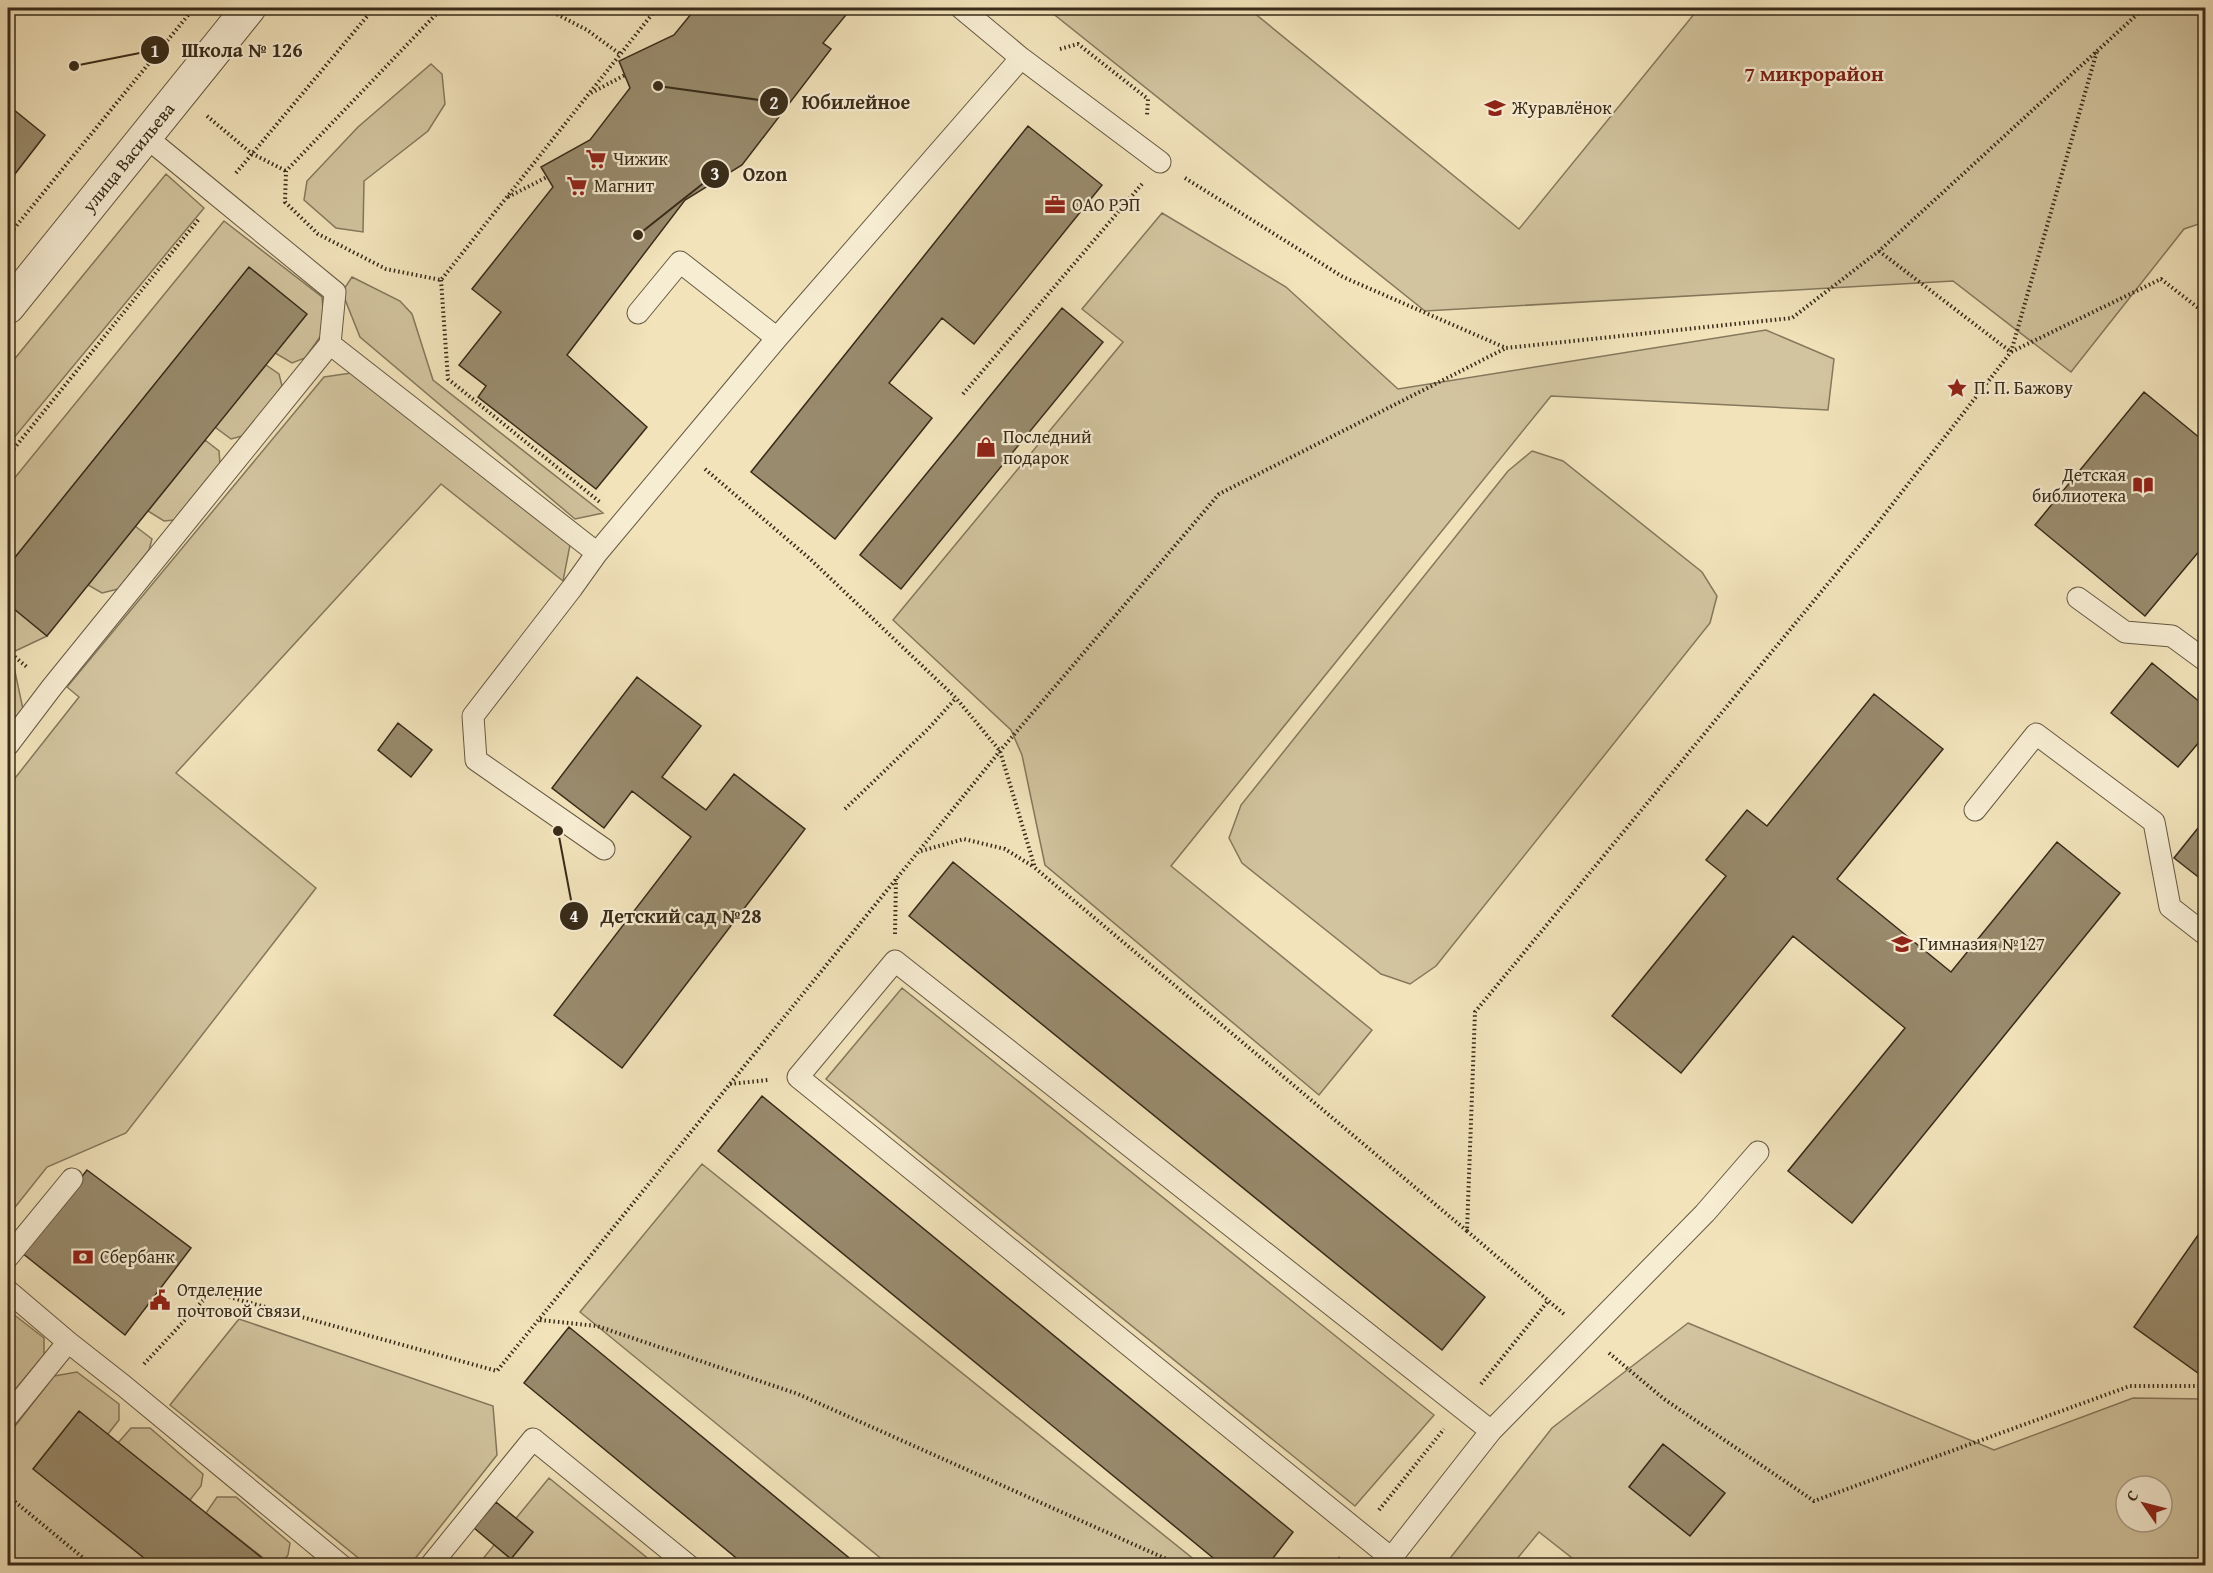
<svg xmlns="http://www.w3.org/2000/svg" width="2213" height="1573" viewBox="0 0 2213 1573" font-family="'Gentium Book Plus',serif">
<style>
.green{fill:#d2c49f;stroke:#85785c;stroke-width:1.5;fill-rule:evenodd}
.building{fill:#998b6d;stroke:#382b19;stroke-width:1.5}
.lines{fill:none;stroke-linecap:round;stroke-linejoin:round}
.service-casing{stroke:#665942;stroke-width:23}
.tertiary-casing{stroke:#665942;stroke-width:35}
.path{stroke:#382b19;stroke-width:4;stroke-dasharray:1.5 3;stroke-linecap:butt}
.service{stroke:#f7edd3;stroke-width:21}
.tertiary{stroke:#f7edd3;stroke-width:33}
.labels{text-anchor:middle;stroke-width:4.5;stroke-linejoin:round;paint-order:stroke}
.poi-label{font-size:18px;fill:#382b19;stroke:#f7edd3;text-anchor:start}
.street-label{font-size:18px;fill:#382b19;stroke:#f7edd3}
.quarter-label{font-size:21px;font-weight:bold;fill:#7a1f14;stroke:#f7edd3}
.leader{fill:none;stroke:#382b19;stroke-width:2}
.callout-dot{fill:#382b19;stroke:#f7edd3;stroke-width:2}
.mark-label{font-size:18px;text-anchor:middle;font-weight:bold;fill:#fff}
.callout-label{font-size:20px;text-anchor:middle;font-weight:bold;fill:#382b19;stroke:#f7edd3;stroke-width:4.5;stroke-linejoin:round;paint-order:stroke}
</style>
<rect width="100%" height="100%" fill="#f2e3bb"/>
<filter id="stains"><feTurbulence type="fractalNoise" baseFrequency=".00333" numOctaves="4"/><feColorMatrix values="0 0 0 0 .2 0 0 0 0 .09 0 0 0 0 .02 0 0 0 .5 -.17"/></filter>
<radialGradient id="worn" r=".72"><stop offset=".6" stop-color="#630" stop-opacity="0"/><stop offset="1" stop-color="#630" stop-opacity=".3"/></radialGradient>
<path class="green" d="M 1046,8 L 1248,8 L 1519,229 L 1699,8 L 2205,8 L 2205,222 L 2184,229 L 2071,372 L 1953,281 L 1425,311 Z
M 431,64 L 442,74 L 445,104 L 428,131 L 364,181 L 363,232 L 336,228 L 304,200 L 307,181 L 358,127 Z
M 166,174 L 204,208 L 8,445 L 8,367 Z
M 1162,213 L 1286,287 L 1398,389 L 1766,330 L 1834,359 L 1828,410 L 1551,396 L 1171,866 L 1372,1030 L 1319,1095 L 1045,865 L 1022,755 L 1011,730 L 893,620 L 1123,342 L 1082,309 Z
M 224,221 L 322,297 L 325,330 L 305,358 L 292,363 L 275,353 L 249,268 L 8,566 L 8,486 Z
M 352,277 L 400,301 L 412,314 L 433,380 L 603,513 L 575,519 L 360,337 L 342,292 Z
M 266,365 L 279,374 L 282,386 L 246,435 L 231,439 L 215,427 Z
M 351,373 L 570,545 L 563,581 L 441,484 L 176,773 L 316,888 L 126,1133 L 47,1167 L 8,1216 L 8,787 L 79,697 L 67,687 L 324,377 Z
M 205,440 L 219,451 L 220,464 L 174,520 L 164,521 L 148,511 Z
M 1532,451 L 1563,461 L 1702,572 L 1717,596 L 1710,623 L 1436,966 L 1410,984 L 1381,974 L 1242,863 L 1229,838 L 1241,805 L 1508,471 Z
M 135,526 L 152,539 L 149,550 L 118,589 L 102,593 L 88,585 Z
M 8,604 L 47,636 L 11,653 L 23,709 L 8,728 Z
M 902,988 L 1434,1415 L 1355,1506 L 826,1079 Z
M 702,1164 L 1201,1565 L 889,1565 L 580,1312 Z
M 8,1310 L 44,1338 L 44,1355 L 8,1398 Z
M 239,1319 L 493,1406 L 497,1455 L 410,1565 L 367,1565 L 170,1405 Z
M 1688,1323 L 1994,1450 L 2133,1398 L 2205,1399 L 2205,1565 L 1581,1565 L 1539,1532 L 1512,1565 L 1444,1566 L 1552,1428 ZM 2126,1486 L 2162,1486 L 2162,1522 L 2126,1522 Z
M 77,1372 L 119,1404 L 119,1420 L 108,1434 L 154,1565 L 22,1565 L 8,1554 L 8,1435 L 54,1376 Z
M 131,1428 L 150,1428 L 203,1474 L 201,1486 L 190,1500 L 118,1443 Z
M 549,1478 L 656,1565 L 477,1566 Z
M 217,1497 L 236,1497 L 290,1543 L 288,1555 L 280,1565 L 272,1565 L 206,1513 Z"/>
<path class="building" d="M 696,8 L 847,8 L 850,10 L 823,43 L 831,49 L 742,165 L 685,200 L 567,355 L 647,427 L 596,489 L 478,397 L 486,386 L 459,365 L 501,312 L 472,289 L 553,187 L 541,167 L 590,140 L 630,88 L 619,61 L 674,35 Z
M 8,105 L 45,135 L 8,183 Z
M 1028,126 L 1102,185 L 974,344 L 942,318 L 889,383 L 932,418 L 835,539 L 751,472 Z
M 249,267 L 307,314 L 47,636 L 8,604 L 8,566 Z
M 1062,308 L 1103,342 L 901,589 L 860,555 Z
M 2144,392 L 2206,443 L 2206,543 L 2145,616 L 2035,525 Z
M 2152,663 L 2206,707 L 2206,734 L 2178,767 L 2111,713 Z
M 637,677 L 701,726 L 662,777 L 706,810 L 734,774 L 805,829 L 622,1068 L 554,1015 L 691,837 L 632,791 L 604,828 L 552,788 Z
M 1874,694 L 1943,749 L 1837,879 L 1951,972 L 2057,842 L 2120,893 L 1852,1223 L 1788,1171 L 1905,1028 L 1793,936 L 1681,1073 L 1612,1016 L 1726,876 L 1706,860 L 1747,810 L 1767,826 Z
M 398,723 L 432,750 L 411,777 L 378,750 Z
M 2202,823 L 2206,826 L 2206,883 L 2174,858 Z
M 953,862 L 1485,1297 L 1442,1350 L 909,916 Z
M 762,1096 L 1293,1532 L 1267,1566 L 1223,1566 L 718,1151 Z
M 87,1170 L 191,1248 L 125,1335 L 22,1253 Z
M 2205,1225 L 2206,1370 L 2202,1376 L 2134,1327 Z
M 569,1327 L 859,1566 L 746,1566 L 524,1383 Z
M 79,1411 L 206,1513 L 272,1566 L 154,1566 L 33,1469 Z
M 1663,1444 L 1725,1493 L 1690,1536 L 1629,1487 Z
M 496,1502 L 533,1532 L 511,1559 L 474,1528 Z"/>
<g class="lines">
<g class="service-casing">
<path id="service" d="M 961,8 L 1021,58 L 1160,162
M 146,137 L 335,292 L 330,344 L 597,553 L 777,338 L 1021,58
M 638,313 L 680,262 L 777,338
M 597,553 L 572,588 L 473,716 L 476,760 L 604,849
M 2078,598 L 2125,632 L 2172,636 L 2206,661
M 8,745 L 52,687 L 330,344
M 1975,810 L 2036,734 L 2154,822 L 2170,907 L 2206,935
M 8,1257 L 72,1179
M 8,1291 L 68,1342
M 8,1416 L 68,1342 L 124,1386 L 342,1566
M 1491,1431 L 1705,1213 L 1758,1152
M 430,1566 L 533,1439 L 689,1566
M 1385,1566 L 1491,1431 L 895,961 L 798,1077 L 1391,1558"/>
</g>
<g class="tertiary-casing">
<g id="tertiary">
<path id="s1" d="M 8,307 L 249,8"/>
</g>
</g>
<path class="path" d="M 442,8 L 286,171 L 285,202 L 318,234 L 386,269 L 441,280 L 657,8
M 545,8 L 587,30 L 620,54
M 1060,49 L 1078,44 L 1148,99 L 1147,115
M 591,93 L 625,75
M 207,116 L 251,153 L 286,171
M 236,173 L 374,8
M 1185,178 L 1343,277 L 1506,348 L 1792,318 L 1879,251 L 2144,8
M 508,197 L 547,177
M 8,236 L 194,8
M 1879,251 L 2011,352 L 2161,279 L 2206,314
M 441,280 L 448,379 L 601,503
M 963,394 L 1142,184
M 8,456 L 199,219
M 705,469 L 809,558 L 956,698 L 1000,751 L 1035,868 L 1467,1231 L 1475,1012 L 1873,529 L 2011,352 L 2097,51
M 8,651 L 28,668
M 845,809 L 928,729 L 956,698
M 921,851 L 964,839 L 1005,849 L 1034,867
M 895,934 L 896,879
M 730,1084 L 768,1080
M 1467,1231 L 1565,1315
M 540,1320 L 597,1326 L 798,1394 L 1182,1566
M 1609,1353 L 1664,1399 L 1814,1501 L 2130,1386 L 2206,1386
M 144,1364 L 211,1292 L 497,1371 L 1000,751 L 1219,494 L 1506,348
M 1481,1384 L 1548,1301
M 8,1496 L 93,1566
M 1379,1510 L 1444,1429
M 1334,1566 L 1342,1556"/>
<use href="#service" class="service"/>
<use href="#tertiary" class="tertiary"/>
</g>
<defs>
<g id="school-bare" transform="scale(1.62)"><path d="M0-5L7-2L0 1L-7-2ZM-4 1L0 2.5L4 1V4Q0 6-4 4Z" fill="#8f2418" stroke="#f7edd3" stroke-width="2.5" paint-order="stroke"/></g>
<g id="supermarket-bare" transform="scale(1.62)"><path d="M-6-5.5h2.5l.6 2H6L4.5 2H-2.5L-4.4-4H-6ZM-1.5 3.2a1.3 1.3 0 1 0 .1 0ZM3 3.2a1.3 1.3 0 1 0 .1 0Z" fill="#8f2418" stroke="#f7edd3" stroke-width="2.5" paint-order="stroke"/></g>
<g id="office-bare" transform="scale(1.62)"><path d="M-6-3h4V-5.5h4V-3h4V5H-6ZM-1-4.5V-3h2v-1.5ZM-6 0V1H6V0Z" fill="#8f2418" stroke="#f7edd3" stroke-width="2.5" paint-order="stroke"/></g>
<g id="sight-bare" transform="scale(1.62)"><path d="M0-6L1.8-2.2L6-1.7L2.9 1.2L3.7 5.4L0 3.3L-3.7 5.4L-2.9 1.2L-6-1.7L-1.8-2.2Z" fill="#8f2418" stroke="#f7edd3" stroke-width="2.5" paint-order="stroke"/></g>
<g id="shop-bare" transform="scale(1.62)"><path d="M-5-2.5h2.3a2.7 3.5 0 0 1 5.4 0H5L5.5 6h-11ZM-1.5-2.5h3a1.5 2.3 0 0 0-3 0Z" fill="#8f2418" stroke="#f7edd3" stroke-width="2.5" paint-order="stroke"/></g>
<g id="library-bare" transform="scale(1.62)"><path d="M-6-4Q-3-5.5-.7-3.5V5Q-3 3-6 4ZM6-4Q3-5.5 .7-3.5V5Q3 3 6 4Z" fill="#8f2418" stroke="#f7edd3" stroke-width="2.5" paint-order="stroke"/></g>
<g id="bank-bare" transform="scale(1.62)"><path d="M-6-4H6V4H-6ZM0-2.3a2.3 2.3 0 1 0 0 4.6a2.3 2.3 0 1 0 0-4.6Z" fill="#8f2418" stroke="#f7edd3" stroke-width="2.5" paint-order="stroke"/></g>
<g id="civic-bare" transform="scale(1.62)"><path d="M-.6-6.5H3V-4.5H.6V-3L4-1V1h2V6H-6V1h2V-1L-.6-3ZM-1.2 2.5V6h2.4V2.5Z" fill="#8f2418" stroke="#f7edd3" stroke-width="2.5" paint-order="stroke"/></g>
</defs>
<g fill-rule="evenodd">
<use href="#school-bare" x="1495" y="108"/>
<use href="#supermarket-bare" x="596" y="159"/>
<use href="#supermarket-bare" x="577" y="186"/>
<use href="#office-bare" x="1055" y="205"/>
<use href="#sight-bare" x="1957" y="388"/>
<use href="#shop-bare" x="986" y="447"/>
<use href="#library-bare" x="2143" y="485"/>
<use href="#school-bare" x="1902" y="944"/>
<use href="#bank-bare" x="83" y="1257"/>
<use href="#civic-bare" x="160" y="1300"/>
</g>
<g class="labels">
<g class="poi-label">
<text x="1512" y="114">Журавлёнок</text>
<text x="613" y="165">Чижик</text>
<text x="594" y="192">Магнит</text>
<text x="1072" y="211">ОАО РЭП</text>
<text x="1974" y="394">П. П. Бажову</text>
<text x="1003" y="443">Последний<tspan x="1003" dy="21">подарок</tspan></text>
<text x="2126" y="481" text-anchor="end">Детская<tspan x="2126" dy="21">библиотека</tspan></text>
<text x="1919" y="950">Гимназия №127</text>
<text x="100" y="1263">Сбербанк</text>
<text x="177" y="1296">Отделение<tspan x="177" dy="21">почтовой связи</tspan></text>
</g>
<g class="street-label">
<text dy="6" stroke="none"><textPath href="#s1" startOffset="192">улица Васильева</textPath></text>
</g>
<g class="quarter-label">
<text x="1814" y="81">7 микрорайон</text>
</g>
</g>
<path class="leader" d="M74 66L155 50M658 86L774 102M638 235L715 174M558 831L574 916"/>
<g class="callout-dot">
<circle cx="74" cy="66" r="6"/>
<circle cx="658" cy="86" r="6"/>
<circle cx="638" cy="235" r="6"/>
<circle cx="558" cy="831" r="6"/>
<circle cx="155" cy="50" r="15"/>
<circle cx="774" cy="102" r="15"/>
<circle cx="715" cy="174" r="15"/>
<circle cx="574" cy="916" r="15"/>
</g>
<g class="mark-label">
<text x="155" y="57">1</text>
<text x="774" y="109">2</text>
<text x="715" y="180">3</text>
<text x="574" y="922">4</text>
</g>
<g class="callout-label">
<text x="242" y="57">Школа № 126</text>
<text x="856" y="109">Юбилейное</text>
<text x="765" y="181">Ozon</text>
<text x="681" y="923">Детский сад №28</text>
</g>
<rect width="2213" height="1573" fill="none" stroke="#f2e3bb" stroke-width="30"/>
<rect x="9" y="9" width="2195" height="1555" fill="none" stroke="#382b19" stroke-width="3"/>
<rect x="15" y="15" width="2183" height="1543" fill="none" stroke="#382b19" stroke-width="1.5"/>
<g transform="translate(2144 1504) rotate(305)"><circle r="28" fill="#f7edd3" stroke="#ab9f89" stroke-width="1.5"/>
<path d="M0-4.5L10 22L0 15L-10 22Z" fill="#8f2418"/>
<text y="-9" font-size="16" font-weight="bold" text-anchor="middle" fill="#382b19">С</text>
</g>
<rect width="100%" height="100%" filter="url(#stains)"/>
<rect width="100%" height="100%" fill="url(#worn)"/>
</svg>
